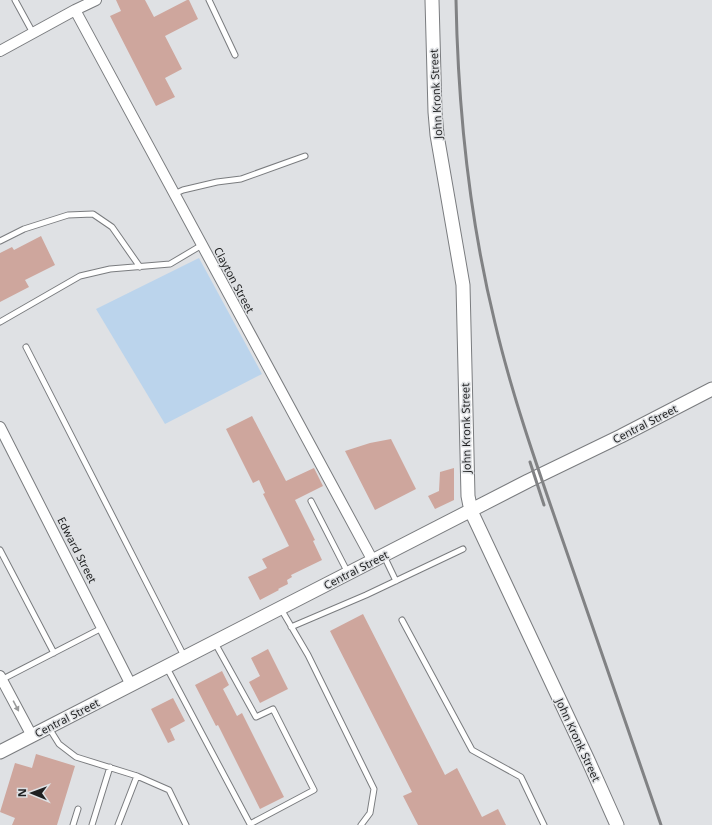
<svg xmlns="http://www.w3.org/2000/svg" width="712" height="825" viewBox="0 0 712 825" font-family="'Noto Sans',sans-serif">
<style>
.green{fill:#bbd4ec}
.building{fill:#cea69d}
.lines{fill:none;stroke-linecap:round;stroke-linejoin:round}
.service-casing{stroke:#7a7c7f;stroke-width:7}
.minor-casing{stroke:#7a7c7f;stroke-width:12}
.tertiary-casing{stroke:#7a7c7f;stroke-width:15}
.service{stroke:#fff;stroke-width:5}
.minor{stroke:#fff;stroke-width:10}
.tertiary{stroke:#fff;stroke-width:13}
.rail{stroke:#818284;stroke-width:3}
.oneway{fill:#9a9b9b}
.labels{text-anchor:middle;stroke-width:3;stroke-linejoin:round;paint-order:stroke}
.street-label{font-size:11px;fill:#1f2021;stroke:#dfe1e4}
</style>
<rect width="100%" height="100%" fill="#dfe1e4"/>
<path class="green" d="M 199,258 L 262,374 L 165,424 L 96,309 Z"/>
<path class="building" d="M 116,0 L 145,0 L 154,17 L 187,0 L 189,0 L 198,19 L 165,36 L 182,69 L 165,78 L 175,97 L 156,106 L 110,16 L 121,11 Z
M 41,236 L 55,265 L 25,280 L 29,287 L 0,302 L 0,253 L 12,247 L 14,250 Z
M 252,416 L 286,481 L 314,468 L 323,486 L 295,500 L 315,540 L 313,541 L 322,560 L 291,575 L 292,577 L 287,580 L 288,584 L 278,589 L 279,590 L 260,600 L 248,577 L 267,568 L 262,559 L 289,546 L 263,494 L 265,493 L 259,480 L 253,483 L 226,429 Z
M 391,439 L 416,489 L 375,510 L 345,451 L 370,443 Z
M 454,468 L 454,500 L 435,509 L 428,496 L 439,491 L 440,472 Z
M 363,614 L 445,775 L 457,768 L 482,817 L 498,809 L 506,825 L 418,825 L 403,796 L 412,792 L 330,631 Z
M 268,649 L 288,689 L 260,703 L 249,682 L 260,676 L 251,658 Z
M 222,671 L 229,685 L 223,689 L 237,716 L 242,713 L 284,797 L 260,809 L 218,725 L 216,726 L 195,685 Z
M 173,698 L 185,721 L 170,729 L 175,740 L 168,743 L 151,709 Z
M 36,754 L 75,766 L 57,825 L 12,825 L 15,818 L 0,812 L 15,763 L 32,768 Z"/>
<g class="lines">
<g class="service-casing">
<path id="service" d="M 15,0 L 33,33
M 209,0 L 235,55
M 174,194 L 183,190 L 217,182 L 241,179 L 305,156
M 0,241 L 24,229 L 68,215 L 93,214 L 112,227 L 140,267
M 0,322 L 80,276 L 110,269 L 170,264 L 202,245
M 26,347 L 184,656
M 311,501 L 348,573
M 0,550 L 54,653
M 384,556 L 396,581
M 281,609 L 308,655 L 374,789 L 370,813 L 361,825
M 402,620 L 472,750 L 521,777 L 544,825
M 291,627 L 366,595 L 463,549
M 167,668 L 250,824 L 314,790 L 273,709 L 256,717 L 215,643
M 1,680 L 102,628
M 49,728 L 59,744 L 76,757 L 137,776 L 118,825
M 137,776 L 169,790 L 186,825
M 73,825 L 78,809
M 92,825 L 110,767"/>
</g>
<g class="minor-casing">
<path id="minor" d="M 75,10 L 373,561
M 0,51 L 75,10 L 96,0
M 0,427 L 131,685
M 0,676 L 32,736"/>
</g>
<g class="tertiary-casing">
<path id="tertiary" d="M 432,0 L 435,112 L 437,135 L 463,285 L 468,496 L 471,511 L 588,760 L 617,825
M 0,752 L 528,481 L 621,436 L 712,389"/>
</g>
<use href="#service" class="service"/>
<use href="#minor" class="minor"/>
<use href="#tertiary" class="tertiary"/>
<path class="rail" d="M 456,0 C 458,109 469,217 495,323 C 515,408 546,491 574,573 C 603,657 632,741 661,825
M 530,462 L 544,505"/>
</g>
<defs><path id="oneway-solid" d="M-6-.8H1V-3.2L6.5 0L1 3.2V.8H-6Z"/></defs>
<use class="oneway" href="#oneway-solid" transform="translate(16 706) rotate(62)"/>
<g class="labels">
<g class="street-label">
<text transform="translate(436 94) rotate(-93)" y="4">John Kronk Street</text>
<text transform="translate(234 280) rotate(62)" y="4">Clayton Street</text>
<text transform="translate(645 424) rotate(-27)" y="4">Central Street</text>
<text transform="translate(466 428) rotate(-91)" y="4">John Kronk Street</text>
<text transform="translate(77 550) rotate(63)" y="4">Edward Street</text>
<text transform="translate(356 570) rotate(-27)" y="4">Central Street</text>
<text transform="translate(67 718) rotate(-27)" y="4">Central Street</text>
<text transform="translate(578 740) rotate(65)" y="4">John Kronk Street</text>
</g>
</g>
<g transform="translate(32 793) rotate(271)" stroke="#dfe1e4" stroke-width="3" paint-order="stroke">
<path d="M0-3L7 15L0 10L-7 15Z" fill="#1f2021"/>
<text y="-6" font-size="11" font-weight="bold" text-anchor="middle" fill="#1f2021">N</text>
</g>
</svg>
